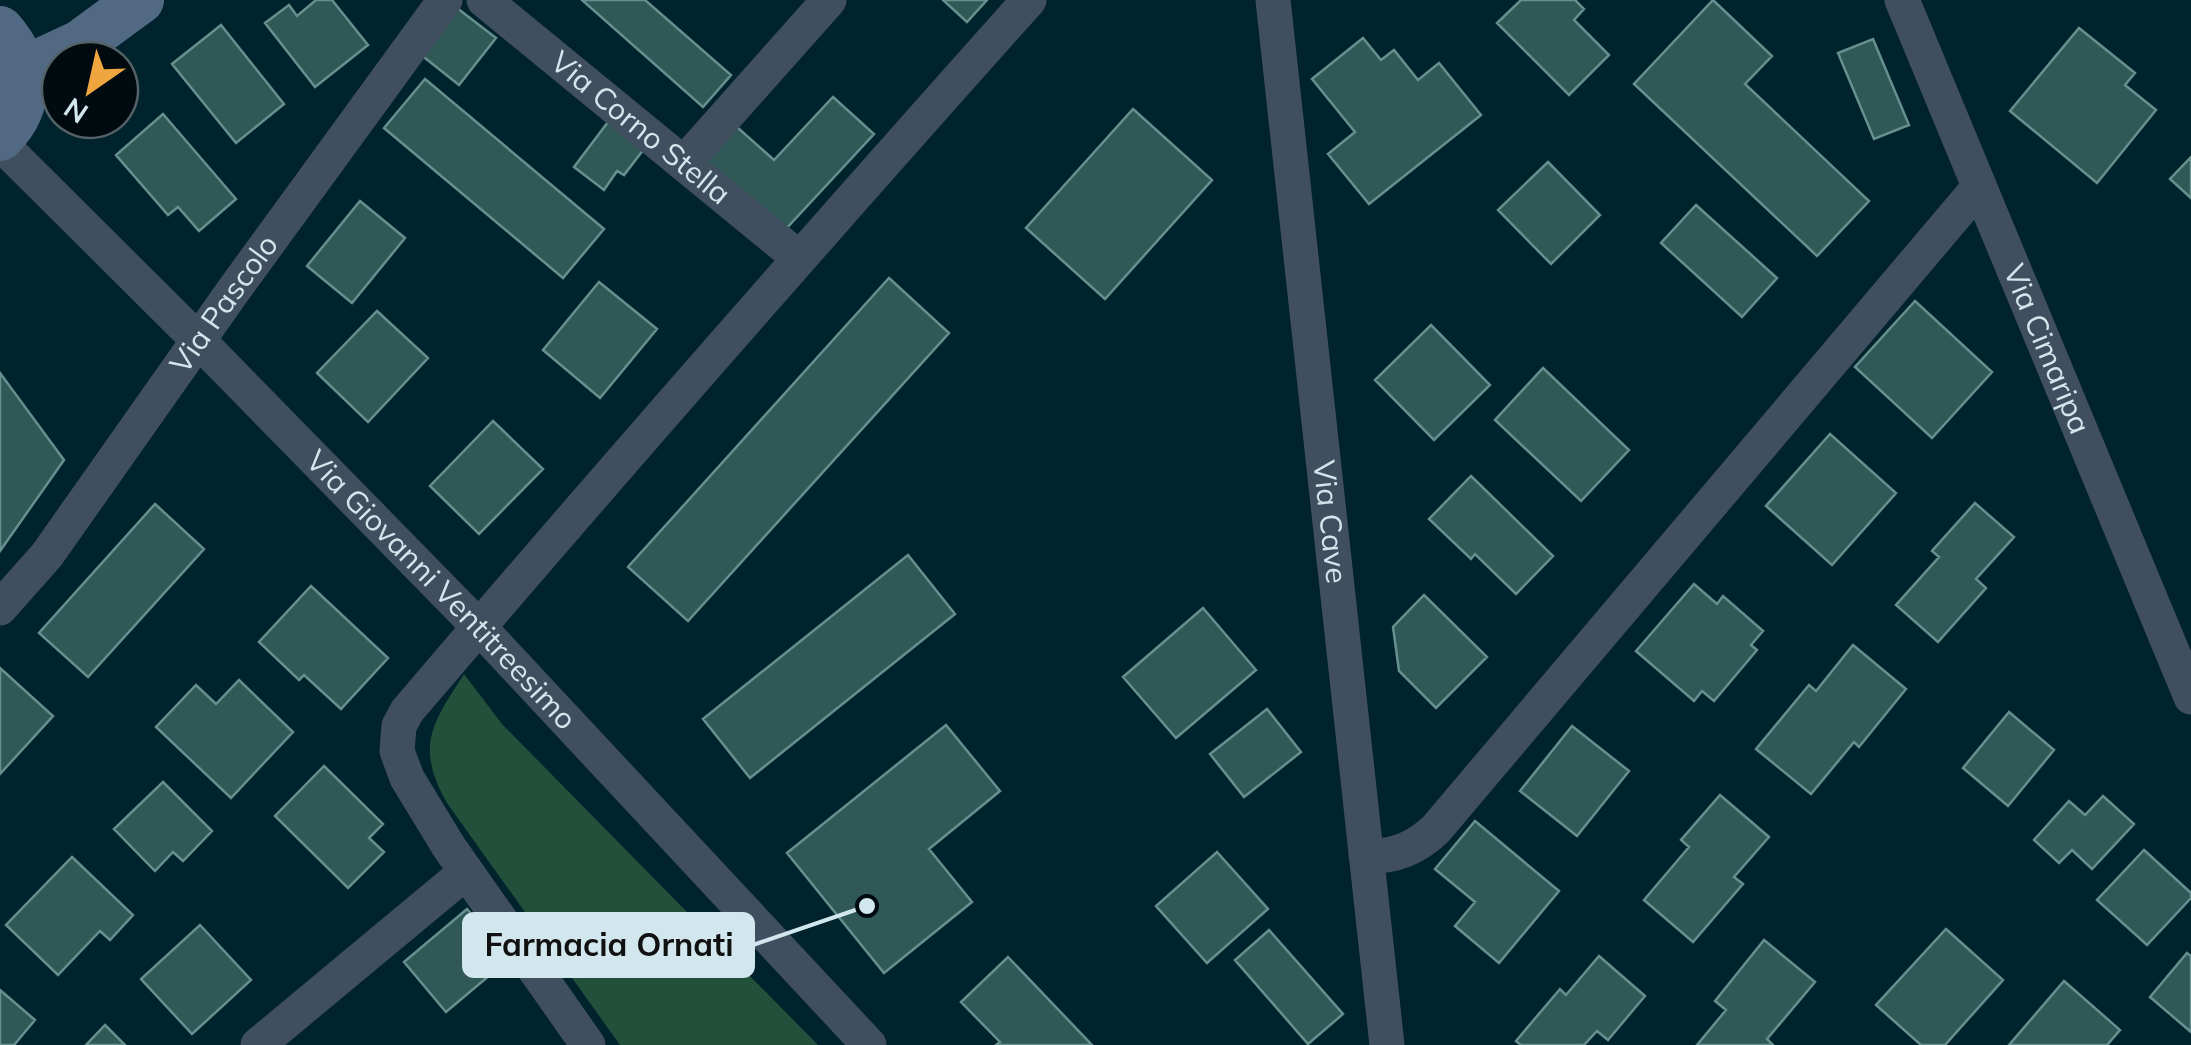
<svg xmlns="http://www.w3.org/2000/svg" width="2191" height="1045" viewBox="0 0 2191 1045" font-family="Mulish,sans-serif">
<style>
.green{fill:#23503b}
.building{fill:#2f5856;stroke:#66908e;stroke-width:2.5}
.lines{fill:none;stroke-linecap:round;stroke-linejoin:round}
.street{stroke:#404f5f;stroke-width:35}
.secondary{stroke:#526984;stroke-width:48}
.labels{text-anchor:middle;stroke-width:8;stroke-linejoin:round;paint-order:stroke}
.street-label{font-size:30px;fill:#d2e6ed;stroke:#000a0f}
.leader{fill:none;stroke:#d2e6ed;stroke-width:4}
.callout-dot{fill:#d2e6ed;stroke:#000a0f;stroke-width:4}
.callout{fill:#d2e6ed;stroke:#d2e6ed;stroke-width:4}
.callout-label{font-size:32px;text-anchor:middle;font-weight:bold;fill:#111}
</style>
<rect width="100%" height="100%" fill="#00232e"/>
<path class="green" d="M 464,674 L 502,724 L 818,1045 L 620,1045 L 447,803 C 415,746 432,724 464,674 Z"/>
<path class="building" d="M 316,0 L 332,0 L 368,45 L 315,87 L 265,23 L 289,5 L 297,16 Z
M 582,0 L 645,0 L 731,75 L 703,107 Z
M 943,0 L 987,0 L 967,22 Z
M 1521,0 L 1575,0 L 1584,9 L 1574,20 L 1609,55 L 1569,95 L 1497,23 Z
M 1713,0 L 1772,56 L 1745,84 L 1869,201 L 1817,256 L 1634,84 Z
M 457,8 L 496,38 L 459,85 L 420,54 Z
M 221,25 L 284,104 L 236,143 L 172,64 Z
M 2079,28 L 2135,73 L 2125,85 L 2156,110 L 2097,183 L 2010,111 Z
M 1363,38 L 1381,60 L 1394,50 L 1418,80 L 1439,63 L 1481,115 L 1369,204 L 1328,154 L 1355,132 L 1312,79 Z
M 1873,39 L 1909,125 L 1874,139 L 1838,53 Z
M 425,79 L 604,229 L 563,278 L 384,128 Z
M 833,97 L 874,134 L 783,232 L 705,161 L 737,127 L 774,160 Z
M 1133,109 L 1212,180 L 1105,299 L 1026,228 Z
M 163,114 L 236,199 L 199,231 L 178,207 L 168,215 L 116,155 Z
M 608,122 L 644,149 L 624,175 L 617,171 L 604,190 L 574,167 Z
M 2191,157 L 2191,198 L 2170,179 Z
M 1548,162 L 1600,215 L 1551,264 L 1498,210 Z
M 360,201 L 405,238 L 352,303 L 307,266 Z
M 1696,205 L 1777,278 L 1742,317 L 1661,243 Z
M 889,278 L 949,333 L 688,621 L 628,567 Z
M 599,282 L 657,329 L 600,398 L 543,350 Z
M 1915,301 L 1992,372 L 1932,438 L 1855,367 Z
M 377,311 L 428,358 L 368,422 L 317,373 Z
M 1431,325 L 1490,385 L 1434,440 L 1375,380 Z
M 1543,368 L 1629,450 L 1581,501 L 1495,420 Z
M 0,373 L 64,460 L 0,551 Z
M 493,421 L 543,469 L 479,534 L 430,486 Z
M 1830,434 L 1896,493 L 1832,565 L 1766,506 Z
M 1471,476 L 1553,556 L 1516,594 L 1475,554 L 1471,559 L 1429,519 Z
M 1975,503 L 2014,537 L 1976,579 L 1986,588 L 1938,642 L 1896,605 L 1939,557 L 1932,551 Z
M 155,504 L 204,549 L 88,677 L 39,633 Z
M 908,555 L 955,614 L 750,778 L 703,719 Z
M 1694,584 L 1717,604 L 1723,596 L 1763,631 L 1751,645 L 1757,650 L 1714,701 L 1702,691 L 1694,701 L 1636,651 Z
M 311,586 L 388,658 L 341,709 L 304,675 L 299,680 L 259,642 Z
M 1424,595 L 1487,657 L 1436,708 L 1399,671 L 1393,627 Z
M 1203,608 L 1256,670 L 1176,738 L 1123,677 Z
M 1853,645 L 1906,689 L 1859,747 L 1854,742 L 1811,794 L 1756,749 L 1809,685 L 1816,691 Z
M 0,668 L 53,716 L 0,774 Z
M 239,680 L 293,732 L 231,798 L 156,727 L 196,685 L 216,704 Z
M 1267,709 L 1301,752 L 1244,797 L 1210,754 Z
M 2009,712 L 2054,750 L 2008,806 L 1963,768 Z
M 946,725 L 1000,791 L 929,849 L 972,902 L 884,973 L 787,853 Z
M 1572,726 L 1629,771 L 1577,836 L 1520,791 Z
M 324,766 L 383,824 L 369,838 L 384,852 L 348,888 L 275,816 Z
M 163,782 L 212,831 L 183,861 L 173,852 L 155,871 L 114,829 Z
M 1720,795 L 1769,837 L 1734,877 L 1743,884 L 1693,942 L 1644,900 L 1689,847 L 1681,840 Z
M 2103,796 L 2134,824 L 2092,869 L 2072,850 L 2059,863 L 2034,840 L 2069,801 L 2085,815 Z
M 1475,821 L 1559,891 L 1499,963 L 1455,926 L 1475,902 L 1435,869 Z
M 2144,850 L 2191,893 L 2191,898 L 2147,945 L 2097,900 Z
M 1217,852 L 1268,909 L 1207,963 L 1156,906 Z
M 72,857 L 133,915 L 110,940 L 100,931 L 58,975 L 6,925 Z
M 467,909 L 509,959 L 446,1012 L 404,962 Z
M 200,925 L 251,980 L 192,1034 L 141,979 Z
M 1946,929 L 2003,980 L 1945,1045 L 1921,1045 L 1876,1005 Z
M 1269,930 L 1343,1014 L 1308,1044 L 1235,960 Z
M 1764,940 L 1815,982 L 1767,1039 L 1773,1045 L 1697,1045 L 1726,1010 L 1715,1001 Z
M 2187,953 L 2191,956 L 2191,1032 L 2150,997 Z
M 1599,956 L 1645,996 L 1608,1040 L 1597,1031 L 1584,1045 L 1521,1045 L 1516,1041 L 1560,989 L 1566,995 Z
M 1008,957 L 1092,1045 L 996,1045 L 1000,1042 L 961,1002 Z
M 2064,981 L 2120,1030 L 2107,1045 L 2009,1045 Z
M 0,990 L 35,1020 L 14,1045 L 0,1045 Z
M 105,1025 L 125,1045 L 86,1045 Z"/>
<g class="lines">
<g class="street">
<path id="s1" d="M 484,0 L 799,258"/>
<path id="s2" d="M 1273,0 L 1387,1045"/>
<path id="s3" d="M 1902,0 L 2191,697"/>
<path id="s4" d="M 0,143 L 199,341 L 479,627 L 869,1045"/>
<path d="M 685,162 L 829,0"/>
<path id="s5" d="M 0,608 L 47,555 L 233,291 L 445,0"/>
<path d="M 1366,856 C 1394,857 1415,849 1436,829 L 1979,187"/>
<path d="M 258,1045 L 466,872"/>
<path d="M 588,1045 L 449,847 L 407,778 L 397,751 L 399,726 L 407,711 C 611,472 819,235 1029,0"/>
</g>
<path class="secondary" d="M 0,30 C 30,64 33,104 0,137
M 24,70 L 80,44 L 140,0"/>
</g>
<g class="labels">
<g class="street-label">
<text dy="10" stroke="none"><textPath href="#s1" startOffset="202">Via Corno Stella</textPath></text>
<text dy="10" stroke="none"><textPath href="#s5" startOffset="378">Via Pascolo</textPath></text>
<text dy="10" stroke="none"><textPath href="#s3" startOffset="378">Via Cimaripa</textPath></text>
<text dy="10" stroke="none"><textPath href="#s2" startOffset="525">Via Cave</textPath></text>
<text dy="10" stroke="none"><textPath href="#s4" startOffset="628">Via Giovanni Ventitreesimo</textPath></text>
</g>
</g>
<path class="leader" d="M867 906L753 945"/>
<circle class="callout-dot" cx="867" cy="906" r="10"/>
<rect class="callout" x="464" y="914" width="289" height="62" rx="10"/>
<g class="callout-label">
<text x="609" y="956">Farmacia Ornati</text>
</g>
<g transform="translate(90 90) rotate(214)"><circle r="48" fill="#000a0f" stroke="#546268" stroke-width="2.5"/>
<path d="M0-8L18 38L0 25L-18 38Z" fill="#f0a63e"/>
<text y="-15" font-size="28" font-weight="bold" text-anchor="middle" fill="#d2e6ed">N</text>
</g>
</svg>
